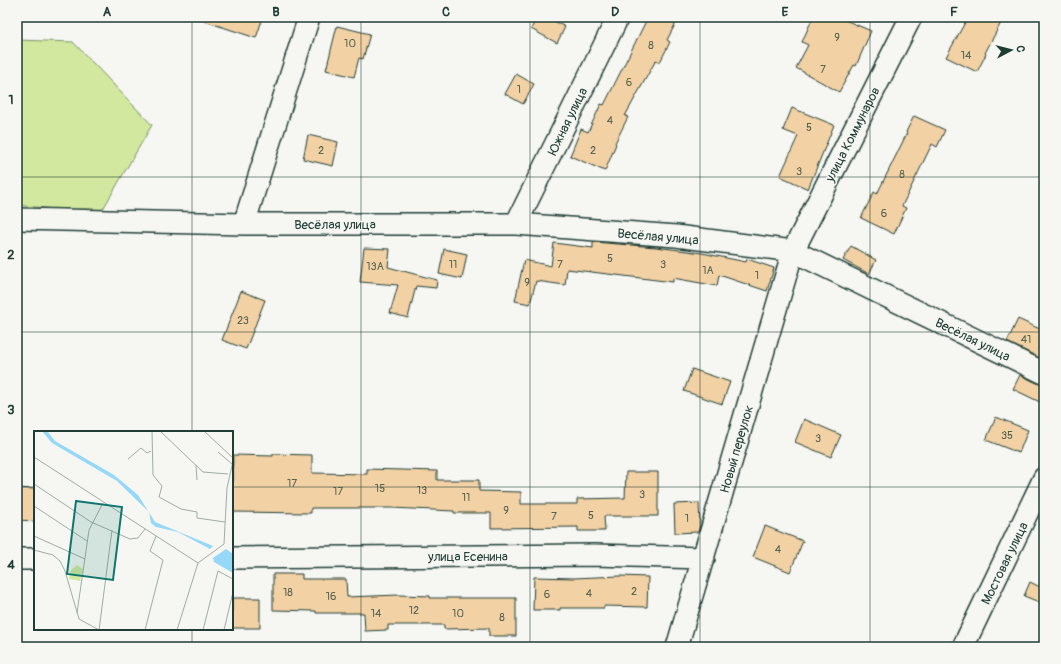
<svg xmlns="http://www.w3.org/2000/svg" width="1061" height="664" viewBox="0 0 1061 664" font-family="Pangolin,sans-serif">
<style>
.green{fill:#d1e89e;stroke:#789269}
.building{fill:#f2d1a4;stroke:#1f3d34}
.lines{fill:none;stroke-linecap:round;stroke-linejoin:round}
.minor-casing{stroke:#1f3d34;stroke-width:24}
.minor{stroke:#f6f6f2;stroke-width:21}
.grid{fill:none;stroke:#1f3d34;stroke-width:1;stroke-opacity:0.55}
.labels{text-anchor:middle;stroke-width:3;stroke-linejoin:round;paint-order:stroke}
.number-label{font-size:11px;fill:#546250}
.street-label{font-size:13px;fill:#1f3d34;stroke:#f6f6f2}
.inset-road{fill:none;stroke:#a0aca6;stroke-width:1}
.view{fill:#0f766e;fill-opacity:0.15;stroke:#0f766e;stroke-width:2}
.inset-edge{fill:none;stroke:#1f3d34;stroke-width:2}
.neatline{fill:none;stroke:#1f3d34;stroke-width:1.5}
.grid-label{font-size:13px;text-anchor:middle;font-weight:bold;fill:#1f3d34}
</style>
<rect width="100%" height="100%" fill="#f6f6f2"/>
<filter id="ink" filterUnits="userSpaceOnUse"><feTurbulence type="fractalNoise" baseFrequency=".025" numOctaves="2"/><feDisplacementMap in="SourceGraphic" scale="8" xChannelSelector="R" yChannelSelector="G"/><feConvolveMatrix kernelMatrix="1 2 1 2 8 2 1 2 1" color-interpolation-filters="sRGB"/></filter>
<g filter="url(#ink)">
<path class="green" d="M 17,40 L 73,42 L 152,125 L 100,214 L 17,205 Z"/>
<path class="building" d="M 202,17 L 263,17 L 256,38 L 201,20 Z
M 537,17 L 547,17 L 565,27 L 557,43 L 531,29 Z
M 648,17 L 679,17 L 667,40 L 670,42 L 660,62 L 656,60 L 625,116 L 628,117 L 615,143 L 616,144 L 605,171 L 570,156 L 581,129 L 588,132 L 601,104 L 604,105 Z
M 813,17 L 838,17 L 871,31 L 856,66 L 854,65 L 839,92 L 796,68 L 808,45 L 802,42 Z
M 968,17 L 1004,17 L 985,53 L 986,54 L 977,72 L 946,57 Z
M 337,26 L 370,34 L 363,59 L 359,58 L 354,77 L 326,70 Z
M 516,74 L 534,84 L 523,104 L 505,94 Z
M 792,108 L 834,125 L 808,189 L 780,176 L 798,136 L 783,130 Z
M 914,116 L 945,130 L 937,147 L 932,144 L 902,206 L 906,208 L 894,234 L 861,218 L 874,192 L 877,194 L 907,133 L 906,132 Z
M 308,135 L 338,142 L 333,166 L 303,159 Z
M 593,242 L 656,247 L 702,253 L 746,262 L 747,259 L 774,268 L 767,291 L 719,275 L 717,286 L 673,278 L 673,282 L 567,269 L 565,285 L 536,281 L 530,304 L 515,301 L 524,260 L 551,266 L 554,243 L 593,248 Z
M 851,246 L 876,260 L 869,274 L 843,260 Z
M 364,248 L 390,249 L 388,267 L 437,280 L 436,288 L 416,286 L 408,318 L 390,313 L 398,285 L 360,282 Z
M 444,249 L 467,254 L 462,279 L 439,274 Z
M 241,291 L 265,300 L 246,349 L 222,340 Z
M 1018,319 L 1042,330 L 1044,326 L 1044,360 L 1007,342 Z
M 692,369 L 730,382 L 722,404 L 684,391 Z
M 1020,375 L 1039,384 L 1044,385 L 1044,404 L 1013,389 Z
M 996,417 L 1028,430 L 1019,453 L 986,440 Z
M 804,419 L 841,435 L 831,457 L 795,442 Z
M 273,454 L 312,455 L 312,473 L 367,474 L 367,469 L 437,471 L 437,480 L 479,480 L 479,491 L 521,492 L 521,504 L 577,504 L 577,499 L 625,498 L 626,472 L 658,472 L 658,516 L 604,516 L 605,531 L 578,531 L 578,527 L 491,528 L 491,513 L 454,513 L 454,511 L 392,508 L 311,508 L 311,513 L 232,512 L 233,455 L 273,456 Z
M 17,488 L 35,489 L 35,521 L 17,520 Z
M 699,503 L 700,525 L 698,532 L 675,533 L 674,504 Z
M 765,526 L 803,541 L 790,572 L 753,557 Z
M 273,574 L 302,574 L 302,579 L 346,579 L 347,597 L 399,595 L 430,596 L 430,598 L 516,598 L 516,636 L 489,636 L 489,628 L 444,629 L 444,625 L 388,625 L 388,630 L 365,631 L 364,613 L 316,613 L 316,611 L 273,610 Z
M 620,576 L 648,577 L 647,607 L 604,606 L 604,608 L 560,608 L 560,610 L 533,610 L 534,577 L 574,578 Z
M 1030,582 L 1044,589 L 1044,604 L 1024,596 Z
M 232,598 L 260,598 L 260,628 L 232,628 Z"/>
<g class="lines">
<g class="minor-casing">
<path id="minor" d="M 17,219 L 244,224 L 516,224 L 676,236 L 793,251 L 1044,373
M 244,224 L 309,17
M 516,224 L 618,17
M 232,558 L 595,555 L 704,558
M 17,559 L 35,559
M 677,647 L 793,251 L 911,17
M 963,647 L 1044,478"/>
</g>
<use href="#minor" class="minor"/>
</g>
</g>
<path class="grid" d="M 192,17 L 192,432M 361,17 L 361,647M 530,17 L 530,647M 700,17 L 700,647M 870,17 L 870,647M 17,177 L 1044,177M 17,332 L 1044,332M 17,487 L 35,487M 232,487 L 1044,487M 192,629 L 192,647"/>
<g class="labels">
<g class="number-label">
<text x="837" y="41">9</text>
<text x="350" y="47">10</text>
<text x="651" y="49">8</text>
<text x="966" y="59">14</text>
<text x="823" y="73">7</text>
<text x="629" y="86">6</text>
<text x="519" y="93">1</text>
<text x="610" y="124">4</text>
<text x="809" y="131">5</text>
<text x="321" y="154">2</text>
<text x="593" y="154">2</text>
<text x="799" y="175">3</text>
<text x="902" y="178">8</text>
<text x="884" y="217">6</text>
<text x="610" y="262">5</text>
<text x="453" y="268">11</text>
<text x="560" y="268">7</text>
<text x="663" y="268">3</text>
<text x="375" y="270">13А</text>
<text x="708" y="274">1А</text>
<text x="757" y="279">1</text>
<text x="527" y="286">9</text>
<text x="243" y="324">23</text>
<text x="1026" y="343">41</text>
<text x="1007" y="439">35</text>
<text x="818" y="442">3</text>
<text x="292" y="487">17</text>
<text x="380" y="492">15</text>
<text x="422" y="494">13</text>
<text x="338" y="495">17</text>
<text x="642" y="498">3</text>
<text x="466" y="501">11</text>
<text x="506" y="514">9</text>
<text x="591" y="519">5</text>
<text x="554" y="520">7</text>
<text x="687" y="522">1</text>
<text x="778" y="553">4</text>
<text x="634" y="595">2</text>
<text x="288" y="596">18</text>
<text x="589" y="597">4</text>
<text x="547" y="598">6</text>
<text x="331" y="600">16</text>
<text x="414" y="614">12</text>
<text x="376" y="617">14</text>
<text x="458" y="617">10</text>
<text x="502" y="621">8</text>
</g>
<g class="street-label">
<text transform="translate(567 121) rotate(-64)" y="5">Южная улица</text>
<text transform="translate(852 134) rotate(-63)" y="5">улица Коммунаров</text>
<text x="335" y="229">Весёлая улица</text>
<text transform="translate(658 236) rotate(5)" y="5">Весёлая улица</text>
<text transform="translate(973 339) rotate(26)" y="5">Весёлая улица</text>
<text transform="translate(736 449) rotate(-74)" y="5">Новый переулок</text>
<text x="468" y="561">улица Есенина</text>
<text transform="translate(1004 563) rotate(-64)" y="5">Мостовая улица</text>
</g>
</g>
<g transform="translate(34 431)">
<rect width="199" height="199" fill="#f6f6f2"/>
<path d="M 43,134 L 49,138 L 46,150 L 35,148 L 37,139 Z" fill="#d1e89e"/>
<path d="M 8,0 L 13,0 L 21,10 L 80,44 L 104,64 L 121,91 L 179,115 L 176,118 L 144,101 L 122,96 L 117,92 L 115,81 L 83,50 L 18,12 ZM 192,118 L 199,123 L 199,142 L 180,131 L 179,127 Z" fill="#95d8f7"/>
<path class="inset-road" d="M 118,0 L 119,44 L 128,55 L 125,66 L 147,78 L 163,81 L 163,87 L 191,91M 126,0 L 169,41 L 194,43M 170,0 L 199,27M 184,21 L 198,33M 0,26 L 164,132M 94,28 L 107,17 L 113,22 L 117,20M 162,34 L 163,49M 0,53 L 57,91 L 96,108 L 104,107 L 111,98M 0,75 L 53,110M 0,105 L 51,128M 0,119 L 19,124 L 26,130 L 31,140 L 45,188 L 65,199M 43,182 L 55,99 L 69,72M 65,199 L 78,99M 111,199 L 129,129 L 116,120 L 122,105M 143,199 L 164,132 L 190,113 L 193,57 L 199,30M 169,199 L 184,140 L 199,148M 190,199 L 199,161"/>
<path class="view" d="M 42,70 L 88,76 L 79,149 L 33,143 Z"/>
<rect width="199" height="199" class="inset-edge"/>
</g>
<rect width="1061" height="664" fill="none" stroke="#f6f6f2" stroke-width="44"/>
<g transform="translate(1011 50) rotate(83)" stroke="#f6f6f2" stroke-width="3" paint-order="stroke">
<path d="M0-3L7 15L0 10L-7 15Z" fill="#1f3d34"/>
<text y="-6" font-size="11" font-weight="bold" text-anchor="middle" fill="#1f3d34">С</text>
</g>
<rect x="22" y="22" width="1017" height="620" class="neatline"/>
<g class="grid-label">
<text x="107" y="16">A</text>
<text x="276" y="16">B</text>
<text x="446" y="16">C</text>
<text x="615" y="16">D</text>
<text x="785" y="16">E</text>
<text x="954" y="16">F</text>
<text x="11" y="104">1</text>
<text x="11" y="259">2</text>
<text x="11" y="414">3</text>
<text x="11" y="569">4</text>
</g>
</svg>
